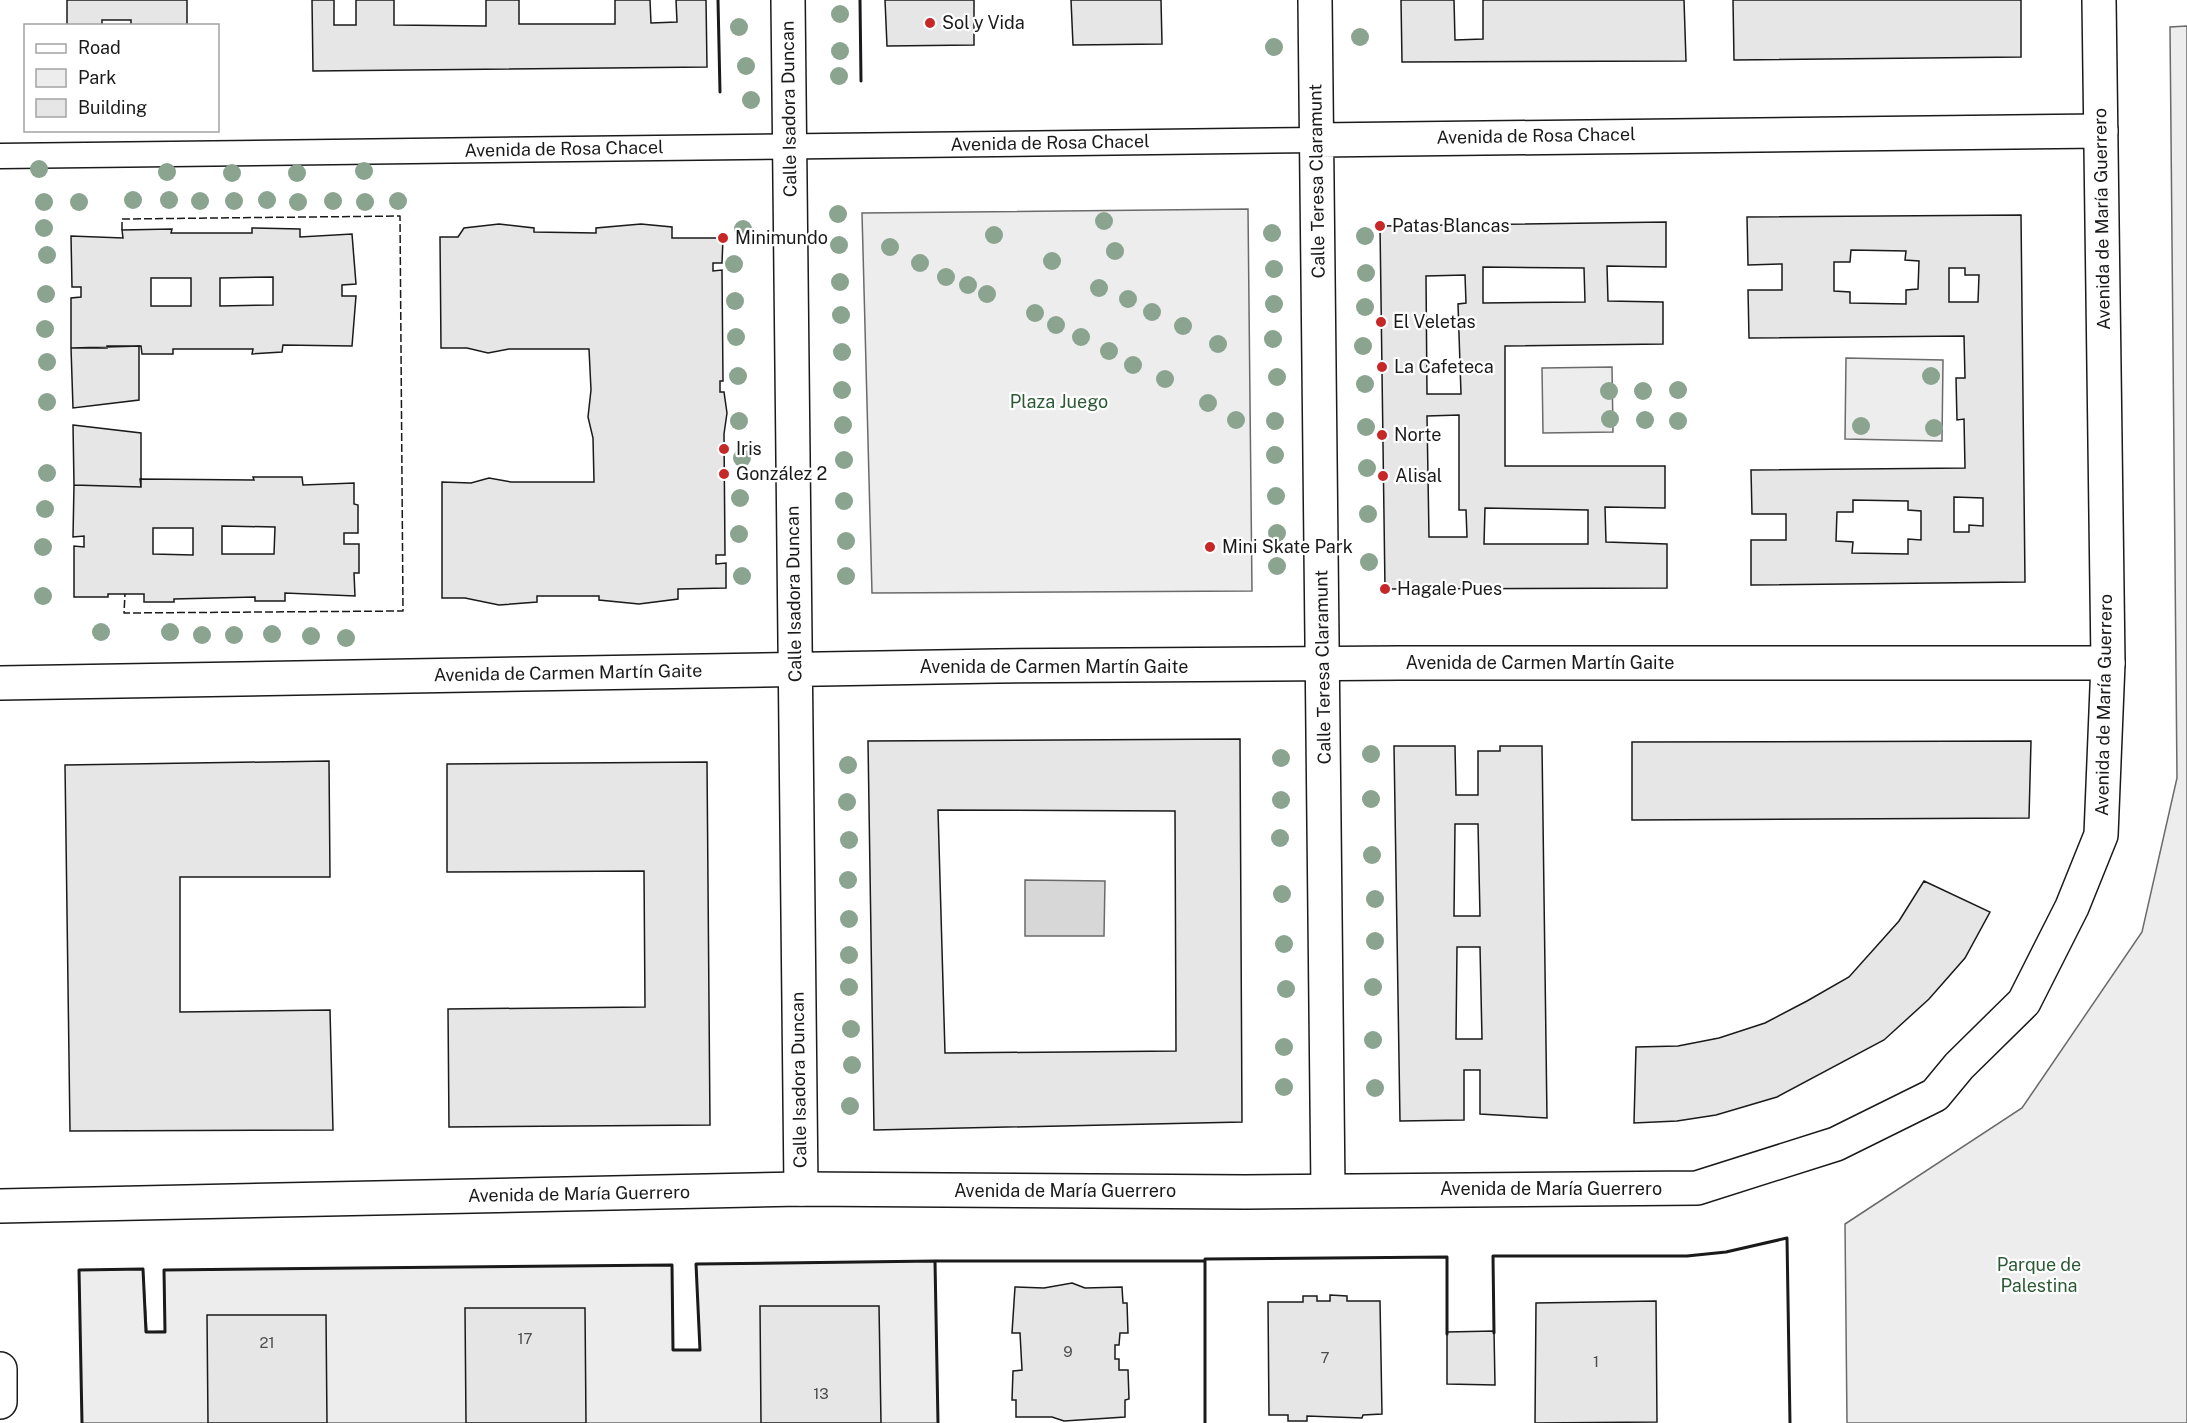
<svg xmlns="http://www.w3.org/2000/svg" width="2187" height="1423" viewBox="0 0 2187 1423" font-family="'Public Sans',sans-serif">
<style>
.green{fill:#ededed;stroke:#6a6a6a;stroke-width:1.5}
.water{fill:#d7d7d7;stroke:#6a6a6a;stroke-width:1.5}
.building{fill:#e6e6e6;stroke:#1a1a1a;stroke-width:1.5;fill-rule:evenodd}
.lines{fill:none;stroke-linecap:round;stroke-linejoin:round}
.pedestrian-casing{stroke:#1a1a1a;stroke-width:27}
.minor-casing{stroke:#1a1a1a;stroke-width:36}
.tertiary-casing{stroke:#1a1a1a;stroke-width:36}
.pedestrian{stroke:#fff;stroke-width:24}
.minor{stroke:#fff;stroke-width:33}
.tertiary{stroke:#fff;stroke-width:33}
.fence{stroke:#1a1a1a;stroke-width:1.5;stroke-dasharray:8 3;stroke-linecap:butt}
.wall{stroke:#1a1a1a;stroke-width:3}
.tree{fill:#8aa48f}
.poi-dot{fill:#c62828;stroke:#fff;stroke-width:2}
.labels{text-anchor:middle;stroke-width:4.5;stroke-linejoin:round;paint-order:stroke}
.number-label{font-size:15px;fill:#4d4d4d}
.poi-label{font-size:18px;fill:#1a1a1a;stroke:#fff;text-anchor:start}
.street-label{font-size:18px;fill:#1a1a1a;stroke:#fff}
.park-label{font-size:18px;fill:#2b5a34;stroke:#fff}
</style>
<rect width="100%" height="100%" fill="#fff"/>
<path class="green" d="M 2187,26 L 2187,1423 L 1847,1423 L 1845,1224 L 2022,1108 L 2142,932 L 2177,778 L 2170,27 Z
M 1248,209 L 1252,591 L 872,593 L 862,213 Z
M 1846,358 L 1943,360 L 1942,441 L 1845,439 Z
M 1612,367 L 1613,432 L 1543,433 L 1542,368 Z
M 935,1261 L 938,1423 L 82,1423 L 79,1270 L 143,1269 L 147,1332 L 165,1331 L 164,1270 L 672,1265 L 673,1350 L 700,1350 L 696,1264 Z"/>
<path class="water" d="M 1025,880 L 1105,881 L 1104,936 L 1025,936 Z"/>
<path class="building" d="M 67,0 L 187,0 L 187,26 L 131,26 L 131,20 L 102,20 L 102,26 L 67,26 Z
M 312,0 L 334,0 L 334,25 L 356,25 L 356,0 L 394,0 L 394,25 L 486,26 L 486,0 L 519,0 L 519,24 L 615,24 L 615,0 L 650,0 L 651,23 L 677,22 L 676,0 L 706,0 L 707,67 L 313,71 Z
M 885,0 L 974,0 L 974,45 L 887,46 Z
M 1071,0 L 1161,0 L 1162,44 L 1073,45 Z
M 1401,0 L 1454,0 L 1455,40 L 1483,39 L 1483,0 L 1684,0 L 1686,61 L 1402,62 Z
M 1733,0 L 2021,0 L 2021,57 L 1734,60 Z
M 2021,215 L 2025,582 L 1751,585 L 1751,540 L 1786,540 L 1786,514 L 1752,514 L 1751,470 L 1965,468 L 1964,419 L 1957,420 L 1956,378 L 1965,378 L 1964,336 L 1749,338 L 1748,290 L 1782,290 L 1782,264 L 1748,265 L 1747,217 ZM 1851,250 L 1906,251 L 1905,260 L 1919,261 L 1918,289 L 1906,290 L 1906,304 L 1850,303 L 1850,292 L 1834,291 L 1834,262 L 1850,262 ZM 1949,268 L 1965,268 L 1965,275 L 1979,275 L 1978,302 L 1949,302 ZM 1954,497 L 1983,498 L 1983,526 L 1969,525 L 1969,532 L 1954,532 ZM 1853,500 L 1908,501 L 1908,510 L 1921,511 L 1921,540 L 1908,539 L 1908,554 L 1852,553 L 1853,542 L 1836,541 L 1837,512 L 1853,512 Z
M 1666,222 L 1666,267 L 1607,266 L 1608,301 L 1663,302 L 1663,344 L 1505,346 L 1505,466 L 1665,466 L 1665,508 L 1605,507 L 1606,542 L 1667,544 L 1667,588 L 1385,589 L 1380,226 ZM 1483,267 L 1584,268 L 1585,302 L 1483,303 ZM 1465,275 L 1466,303 L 1458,304 L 1461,394 L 1427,394 L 1426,276 ZM 1459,415 L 1459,510 L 1466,510 L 1467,537 L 1429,537 L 1427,416 ZM 1485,508 L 1588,510 L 1588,544 L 1484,544 Z
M 499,224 L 534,228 L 534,232 L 596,233 L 596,228 L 641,224 L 672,227 L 672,238 L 723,238 L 722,263 L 713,263 L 713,271 L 722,270 L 723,381 L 720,381 L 720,392 L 724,392 L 727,413 L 724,434 L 725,555 L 716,555 L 716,564 L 726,563 L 726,588 L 678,589 L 678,599 L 639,604 L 599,600 L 599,596 L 537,596 L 537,602 L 499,605 L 465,598 L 442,598 L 442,482 L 471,483 L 489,478 L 511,482 L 594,482 L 593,438 L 588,417 L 591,390 L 589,349 L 509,349 L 488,353 L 467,348 L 441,348 L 440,237 L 458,237 L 464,228 Z
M 252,228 L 300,229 L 300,237 L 352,234 L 356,284 L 342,285 L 342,296 L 356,296 L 352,346 L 283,345 L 282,352 L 252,354 L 253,349 L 173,349 L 173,354 L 142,354 L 141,346 L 71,348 L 71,298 L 81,297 L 81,287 L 72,287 L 71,236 L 123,238 L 122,230 L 172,229 L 171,233 L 252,233 ZM 273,277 L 273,305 L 220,306 L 220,278 ZM 151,278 L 191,278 L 191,306 L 151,306 Z
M 107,346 L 139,346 L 139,400 L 73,408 L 71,348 L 107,348 Z
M 73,425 L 141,433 L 141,487 L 74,485 Z
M 253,477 L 302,477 L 303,485 L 354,483 L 354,504 L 358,505 L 358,533 L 344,533 L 344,544 L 359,544 L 359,573 L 354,573 L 355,596 L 285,593 L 285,601 L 255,601 L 255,597 L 174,599 L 174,602 L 144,602 L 144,594 L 108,594 L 108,597 L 74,597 L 74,546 L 84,547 L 84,536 L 73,537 L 74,485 L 141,487 L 140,479 L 254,480 ZM 222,526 L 275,527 L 274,554 L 222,554 ZM 153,528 L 193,528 L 193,555 L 153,554 Z
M 1240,739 L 1242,1122 L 874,1130 L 868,741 ZM 938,810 L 1175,811 L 1176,1051 L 945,1053 Z
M 2031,741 L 2029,818 L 1632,820 L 1632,742 Z
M 1394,746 L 1455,746 L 1456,795 L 1478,795 L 1478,751 L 1500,751 L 1500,746 L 1542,746 L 1547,1118 L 1480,1114 L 1480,1070 L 1464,1070 L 1464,1120 L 1400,1121 ZM 1455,824 L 1478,824 L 1480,916 L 1454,916 ZM 1457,947 L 1480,947 L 1482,1039 L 1456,1039 Z
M 329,761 L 330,877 L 180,877 L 180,1012 L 330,1010 L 333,1130 L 70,1131 L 65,765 Z
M 707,762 L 710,1125 L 449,1127 L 448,1009 L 645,1007 L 644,871 L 447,872 L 447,764 Z
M 1924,881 L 1990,912 L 1965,958 L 1929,999 L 1884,1040 L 1777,1097 L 1716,1115 L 1677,1121 L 1634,1123 L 1636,1047 L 1678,1046 L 1719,1038 L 1765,1023 L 1807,1001 L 1849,977 L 1899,921 Z
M 1072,1283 L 1085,1288 L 1122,1287 L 1123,1303 L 1127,1303 L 1128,1333 L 1120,1333 L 1119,1345 L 1115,1345 L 1115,1359 L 1119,1359 L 1119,1370 L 1128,1370 L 1129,1399 L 1125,1400 L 1125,1417 L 1064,1421 L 1052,1417 L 1016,1417 L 1016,1400 L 1012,1400 L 1013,1371 L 1022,1370 L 1020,1333 L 1012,1333 L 1015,1287 L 1044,1288 Z
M 1330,1295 L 1347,1296 L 1347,1301 L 1380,1301 L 1382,1414 L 1363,1415 L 1362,1418 L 1307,1416 L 1307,1421 L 1288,1421 L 1288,1415 L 1269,1415 L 1268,1302 L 1303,1302 L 1303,1296 L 1317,1296 L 1317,1301 L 1330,1301 Z
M 1656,1301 L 1657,1422 L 1535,1423 L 1536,1303 Z
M 760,1306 L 879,1306 L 881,1423 L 761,1423 Z
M 465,1308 L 585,1308 L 586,1423 L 466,1423 Z
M 207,1315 L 326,1315 L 327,1423 L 208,1423 Z
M 1494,1331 L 1495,1385 L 1447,1384 L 1447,1332 Z"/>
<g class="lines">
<g class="pedestrian-casing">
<path id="pedestrian" d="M 0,156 L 1318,140"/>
</g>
<g class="minor-casing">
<path id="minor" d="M 788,0 L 801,1189
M 1315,0 L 1328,1190
M 1318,140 L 2101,131
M 0,683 L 997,666 L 1400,663 L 2108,663"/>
</g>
<g class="tertiary-casing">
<path id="tertiary" d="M 0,1206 L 801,1189 L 1245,1192 L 1697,1188 L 1836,1144 L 1935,1095 L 1959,1066 L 2024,1002 L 2072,907 L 2101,835 L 2108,663 L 2099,0
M 0,1369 L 0,1402"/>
</g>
<use href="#pedestrian" class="pedestrian"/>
<use href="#minor" class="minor"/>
<use href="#tertiary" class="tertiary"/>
<path class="fence" d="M 122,230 L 122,219 L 400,216 L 403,611 L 124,613 L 125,594"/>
<path class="wall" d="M 718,0 L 720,92
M 860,0 L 861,81
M 935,1261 L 1205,1261
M 1494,1333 L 1493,1256 L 1687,1256 L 1726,1252 L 1787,1238 L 1790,1423
M 82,1423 L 79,1270 L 143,1269 L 146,1332 L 165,1332 L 164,1270 L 672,1265 L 673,1350 L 700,1350 L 696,1264 L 935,1261 L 938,1423
M 1205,1423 L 1205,1259 L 1447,1257 L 1447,1334"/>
</g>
<g class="tree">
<circle cx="840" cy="14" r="9"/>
<circle cx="739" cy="27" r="9"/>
<circle cx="1360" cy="37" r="9"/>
<circle cx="1274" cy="47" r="9"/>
<circle cx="840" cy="51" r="9"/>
<circle cx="746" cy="66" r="9"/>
<circle cx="839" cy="76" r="9"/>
<circle cx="751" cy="100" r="9"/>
<circle cx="39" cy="169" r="9"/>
<circle cx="364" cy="171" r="9"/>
<circle cx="167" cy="172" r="9"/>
<circle cx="232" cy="173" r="9"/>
<circle cx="297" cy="173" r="9"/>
<circle cx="133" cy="200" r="9"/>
<circle cx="169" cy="200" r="9"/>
<circle cx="267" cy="200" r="9"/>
<circle cx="200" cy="201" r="9"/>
<circle cx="234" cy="201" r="9"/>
<circle cx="333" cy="201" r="9"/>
<circle cx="398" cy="201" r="9"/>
<circle cx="44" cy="202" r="9"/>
<circle cx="79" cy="202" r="9"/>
<circle cx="298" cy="202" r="9"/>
<circle cx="365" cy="202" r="9"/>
<circle cx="838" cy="214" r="9"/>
<circle cx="1104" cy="221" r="9"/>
<circle cx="44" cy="228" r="9"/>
<circle cx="743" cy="229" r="9"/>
<circle cx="1272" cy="233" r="9"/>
<circle cx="994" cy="235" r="9"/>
<circle cx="1365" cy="236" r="9"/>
<circle cx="839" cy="245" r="9"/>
<circle cx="890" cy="247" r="9"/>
<circle cx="1115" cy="251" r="9"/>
<circle cx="47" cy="255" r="9"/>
<circle cx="1052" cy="261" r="9"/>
<circle cx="920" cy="263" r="9"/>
<circle cx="734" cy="264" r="9"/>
<circle cx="1274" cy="269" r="9"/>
<circle cx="1366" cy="273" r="9"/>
<circle cx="946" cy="277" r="9"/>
<circle cx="840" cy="282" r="9"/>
<circle cx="968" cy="285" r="9"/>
<circle cx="1099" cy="288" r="9"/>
<circle cx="46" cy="294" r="9"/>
<circle cx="987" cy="294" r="9"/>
<circle cx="1128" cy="299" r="9"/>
<circle cx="735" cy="301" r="9"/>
<circle cx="1274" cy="304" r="9"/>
<circle cx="1365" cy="307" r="9"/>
<circle cx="1152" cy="312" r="9"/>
<circle cx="1035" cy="313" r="9"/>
<circle cx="841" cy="315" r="9"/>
<circle cx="1056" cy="325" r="9"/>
<circle cx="1183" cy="326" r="9"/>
<circle cx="45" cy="329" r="9"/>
<circle cx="736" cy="337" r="9"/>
<circle cx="1081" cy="337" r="9"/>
<circle cx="1273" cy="339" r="9"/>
<circle cx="1218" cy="344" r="9"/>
<circle cx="1363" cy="346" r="9"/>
<circle cx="1109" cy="351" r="9"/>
<circle cx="842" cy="352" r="9"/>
<circle cx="47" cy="362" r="9"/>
<circle cx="1133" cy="365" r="9"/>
<circle cx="738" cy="376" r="9"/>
<circle cx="1931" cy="376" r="9"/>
<circle cx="1277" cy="377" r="9"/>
<circle cx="1165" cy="379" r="9"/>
<circle cx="1365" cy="384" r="9"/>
<circle cx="842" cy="390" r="9"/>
<circle cx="1678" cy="390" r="9"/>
<circle cx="1609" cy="391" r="9"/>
<circle cx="1643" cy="391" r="9"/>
<circle cx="47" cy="402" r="9"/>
<circle cx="1208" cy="403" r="9"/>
<circle cx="1610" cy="419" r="9"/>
<circle cx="1236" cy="420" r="9"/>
<circle cx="1645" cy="420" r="9"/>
<circle cx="739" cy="421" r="9"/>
<circle cx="1275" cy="421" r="9"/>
<circle cx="1678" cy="421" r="9"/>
<circle cx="843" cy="425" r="9"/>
<circle cx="1861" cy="426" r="9"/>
<circle cx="1366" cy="427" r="9"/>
<circle cx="1934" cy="428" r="9"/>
<circle cx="1275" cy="455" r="9"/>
<circle cx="742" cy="458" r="9"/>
<circle cx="844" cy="460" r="9"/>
<circle cx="1367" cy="468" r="9"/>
<circle cx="47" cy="473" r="9"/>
<circle cx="1276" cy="496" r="9"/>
<circle cx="740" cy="498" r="9"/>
<circle cx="844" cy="501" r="9"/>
<circle cx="45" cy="509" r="9"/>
<circle cx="1368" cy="514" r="9"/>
<circle cx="1277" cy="533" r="9"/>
<circle cx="739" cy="534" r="9"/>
<circle cx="846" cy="541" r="9"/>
<circle cx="43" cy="547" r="9"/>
<circle cx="1369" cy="562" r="9"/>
<circle cx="1277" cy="566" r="9"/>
<circle cx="742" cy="576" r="9"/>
<circle cx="846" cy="576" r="9"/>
<circle cx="43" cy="596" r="9"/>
<circle cx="101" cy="632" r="9"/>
<circle cx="170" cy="632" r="9"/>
<circle cx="272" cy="634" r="9"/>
<circle cx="202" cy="635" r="9"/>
<circle cx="234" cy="635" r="9"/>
<circle cx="311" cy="636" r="9"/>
<circle cx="346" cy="638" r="9"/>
<circle cx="1371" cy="754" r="9"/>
<circle cx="1281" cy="758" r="9"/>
<circle cx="848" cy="765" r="9"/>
<circle cx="1371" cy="799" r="9"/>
<circle cx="1281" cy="800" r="9"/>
<circle cx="847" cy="802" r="9"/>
<circle cx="1280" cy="838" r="9"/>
<circle cx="849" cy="840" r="9"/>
<circle cx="1372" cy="855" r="9"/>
<circle cx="848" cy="880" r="9"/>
<circle cx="1282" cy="894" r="9"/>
<circle cx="1375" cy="899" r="9"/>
<circle cx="849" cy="919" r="9"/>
<circle cx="1375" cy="941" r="9"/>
<circle cx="1284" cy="944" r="9"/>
<circle cx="849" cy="955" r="9"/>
<circle cx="849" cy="987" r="9"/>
<circle cx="1373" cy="987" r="9"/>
<circle cx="1286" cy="989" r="9"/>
<circle cx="851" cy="1029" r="9"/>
<circle cx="1373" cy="1040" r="9"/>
<circle cx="1284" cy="1047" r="9"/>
<circle cx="852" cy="1065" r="9"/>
<circle cx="1284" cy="1087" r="9"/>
<circle cx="1375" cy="1088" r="9"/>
<circle cx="850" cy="1106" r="9"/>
</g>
<g class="poi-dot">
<circle cx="930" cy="23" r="6"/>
<circle cx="1380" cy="226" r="6"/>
<circle cx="723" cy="238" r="6"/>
<circle cx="1381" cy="322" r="6"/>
<circle cx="1382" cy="367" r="6"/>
<circle cx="1382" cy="435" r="6"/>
<circle cx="724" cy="449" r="6"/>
<circle cx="724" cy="474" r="6"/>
<circle cx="1383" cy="476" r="6"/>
<circle cx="1210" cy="547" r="6"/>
<circle cx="1385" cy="589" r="6"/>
</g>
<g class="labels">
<g class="number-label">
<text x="525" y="1344">17</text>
<text x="267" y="1348">21</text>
<text x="1068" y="1357">9</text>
<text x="1325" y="1363">7</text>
<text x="1596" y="1367">1</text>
<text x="821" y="1399">13</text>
</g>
<g class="poi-label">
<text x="942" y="29">Sol y Vida</text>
<text x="1392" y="232">Patas Blancas</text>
<text x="735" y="244">Minimundo</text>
<text x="1393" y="328">El Veletas</text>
<text x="1394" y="373">La Cafeteca</text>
<text x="1394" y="441">Norte</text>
<text x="736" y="455">Iris</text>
<text x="736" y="480">González 2</text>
<text x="1395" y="482">Alisal</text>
<text x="1222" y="553">Mini Skate Park</text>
<text x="1397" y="595">Hagale Pues</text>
</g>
<g class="street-label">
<text transform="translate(789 109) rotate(-91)" y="6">Calle Isadora Duncan</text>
<text transform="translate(1536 136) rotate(-1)" y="6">Avenida de Rosa Chacel</text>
<text transform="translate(1050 143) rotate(-1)" y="6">Avenida de Rosa Chacel</text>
<text transform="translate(564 149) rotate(-1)" y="6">Avenida de Rosa Chacel</text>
<text transform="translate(1317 181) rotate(-91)" y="6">Calle Teresa Claramunt</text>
<text transform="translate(2102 219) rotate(-91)" y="6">Avenida de María Guerrero</text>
<text transform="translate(794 594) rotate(-91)" y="6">Calle Isadora Duncan</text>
<text x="1540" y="669">Avenida de Carmen Martín Gaite</text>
<text x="1054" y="673">Avenida de Carmen Martín Gaite</text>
<text transform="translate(1323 667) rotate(-91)" y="6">Calle Teresa Claramunt</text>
<text transform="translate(568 673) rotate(-1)" y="6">Avenida de Carmen Martín Gaite</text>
<text transform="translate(2104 705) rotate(-89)" y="6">Avenida de María Guerrero</text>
<text transform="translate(799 1080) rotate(-91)" y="6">Calle Isadora Duncan</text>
<text x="1551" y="1195">Avenida de María Guerrero</text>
<text x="1065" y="1197">Avenida de María Guerrero</text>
<text transform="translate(579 1194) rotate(-1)" y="6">Avenida de María Guerrero</text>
</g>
<g class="park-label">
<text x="1059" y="408">Plaza Juego</text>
<text x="2039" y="1271">Parque de<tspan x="2039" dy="21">Palestina</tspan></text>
</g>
</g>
<rect x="24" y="24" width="195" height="108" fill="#ffffff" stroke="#a3a3a3" stroke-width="1.5"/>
<rect x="36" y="44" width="30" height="9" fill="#ffffff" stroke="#a3a3a3" stroke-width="1.5"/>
<text x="78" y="54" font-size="18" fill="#1a1a1a">Road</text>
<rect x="36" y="69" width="30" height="18" fill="#ededed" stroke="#a3a3a3" stroke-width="1.5"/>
<text x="78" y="84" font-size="18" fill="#1a1a1a">Park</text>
<rect x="36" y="99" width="30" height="18" fill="#e6e6e6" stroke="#a3a3a3" stroke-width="1.5"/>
<text x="78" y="114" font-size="18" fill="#1a1a1a">Building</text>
</svg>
